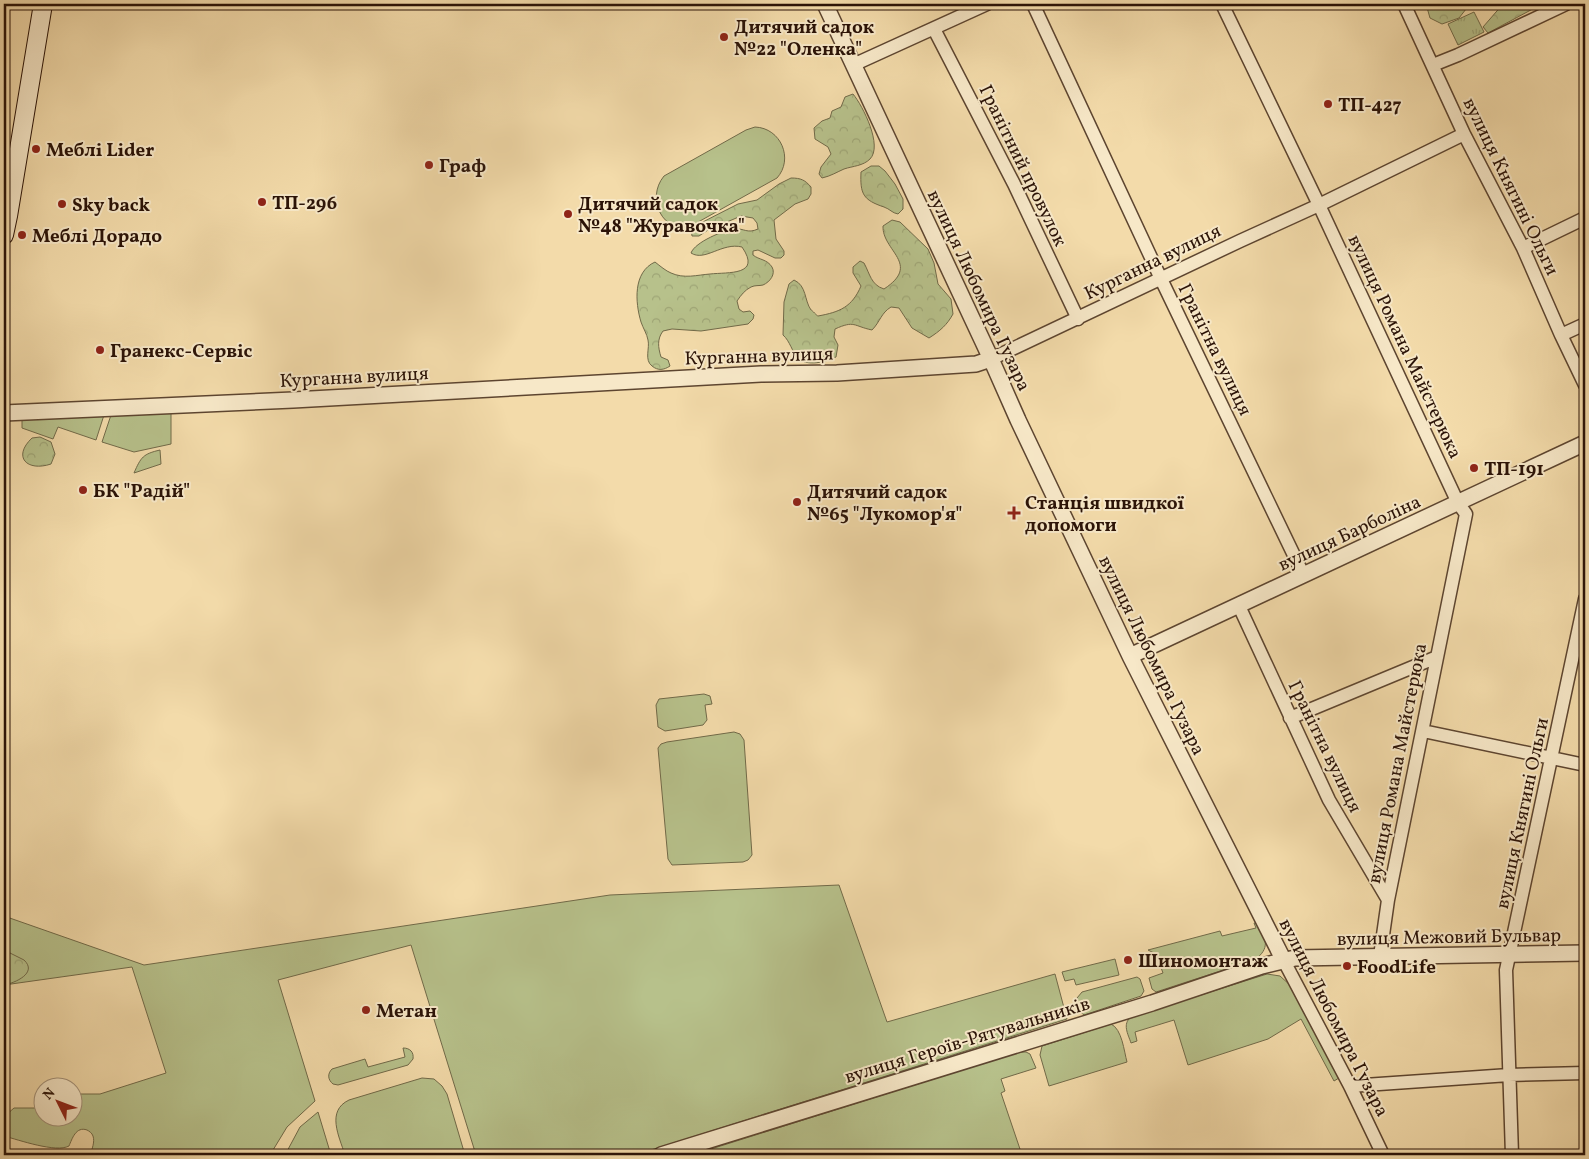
<svg xmlns="http://www.w3.org/2000/svg" width="1589" height="1159" viewBox="0 0 1589 1159" font-family="Vollkorn,serif">
<style>
.grass{fill:#b7c18b;stroke:#716a49}
.forest{fill:url(#forest-crowns);stroke:#716a49}
.park{fill:url(#park-tufts);stroke:#716a49}
.lines{fill:none;stroke-linecap:round;stroke-linejoin:round}
.minor-casing{stroke:#5d4530;stroke-width:15}
.tertiary-casing{stroke:#5d4530;stroke-width:18}
.secondary-casing{stroke:#2b1307;stroke-width:20}
.minor{stroke:#f7e8c8;stroke-width:12}
.tertiary{stroke:#f7e8c8;stroke-width:15}
.secondary{stroke:#f7e8c8;stroke-width:18}
.poi-dot{fill:#8f2418;stroke:#f7e8c8;stroke-width:2}
.labels{text-anchor:middle;stroke-width:4;stroke-linejoin:round;paint-order:stroke}
.poi-label{font-size:19px;font-weight:bold;fill:#2b1307;stroke:#f7e8c8;text-anchor:start}
.street-label{font-size:19px;fill:#2b1307;stroke:#f7e8c8}
</style>
<defs>
<pattern id="forest-crowns" width="20" height="18" patternUnits="userSpaceOnUse" patternTransform="scale(1.25)"><rect width="20" height="18" fill="#b7c18b"/><path d="M2 6a3 3 0 1 1 6 0M12 15a3 3 0 1 1 6 0" fill="none" stroke="#9ea576"/></pattern>
<pattern id="park-tufts" width="24" height="20" patternUnits="userSpaceOnUse" patternTransform="scale(1.25)"><rect width="24" height="20" fill="#b7c18b"/><path d="M3 7l-1-3M5 7V3M7 7l1-3M15 17l-1-3M17 17v-4M19 17l1-3" fill="none" stroke="#9ea576"/></pattern>
</defs>
<rect width="100%" height="100%" fill="#f3dbaa"/>
<filter id="stains"><feTurbulence type="fractalNoise" baseFrequency=".004" numOctaves="4"/><feColorMatrix values="0 0 0 0 .2 0 0 0 0 .09 0 0 0 0 .02 0 0 0 .5 -.17"/></filter>
<radialGradient id="worn" r=".72"><stop offset=".6" stop-color="#630" stop-opacity="0"/><stop offset="1" stop-color="#630" stop-opacity=".3"/></radialGradient>
<path class="grass" d="M 755,127 C 781,128 794,159 777,178 L 691,226 C 664,235 645,199 664,176 L 746,130 Z
M 171,413 L 171,444 L 134,452 L 102,442 L 111,415 Z
M 104,415 L 96,440 L 58,427 L 53,439 L 22,428 L 22,419 Z
M 160,450 L 161,464 L 134,473 C 141,457 143,454 160,450 Z
M 704,694 L 710,696 L 712,704 L 705,705 L 707,720 L 703,725 L 665,731 L 658,727 L 656,705 L 659,699 Z
M 734,732 L 740,734 L 744,740 L 752,855 L 748,860 L 743,862 L 672,865 L 668,859 L 658,748 L 661,744 L 667,742 Z
M 839,885 L 887,1022 L 1055,974 L 1067,1019 L 635,1155 L 476,1155 L 411,945 L 278,980 L 315,1101 L 287,1127 L 270,1155 L 90,1155 C 92,1149 95,1142 93,1136 C 92,1133 89,1131 87,1130 C 76,1126 72,1139 69,1146 C 56,1153 19,1140 4,1136 L 6,1115 L 14,1108 L 42,1108 L 42,1116 L 72,1116 L 73,1094 L 100,1094 L 166,1073 L 132,967 L 4,985 L 4,916 L 144,965 L 610,895 Z
M 1254,923 L 1258,923 C 1266,938 1271,949 1254,960 L 1156,992 L 1152,989 L 1149,978 L 1163,973 L 1156,954 L 1148,950 L 1220,931 L 1222,936 L 1256,928 Z
M 1115,959 L 1119,975 L 1076,985 L 1074,979 L 1065,981 L 1062,972 Z
M 1267,974 L 1280,976 L 1290,985 L 1339,1078 L 1334,1081 L 1301,1019 L 1268,1039 L 1188,1065 L 1174,1020 L 1135,1032 L 1137,1041 L 1131,1043 C 1128,1034 1122,1024 1131,1017 Z
M 1137,977 L 1140,979 L 1144,991 L 1141,996 L 1084,1015 L 1078,1010 L 1077,998 L 1082,992 Z
M 1111,1024 C 1122,1029 1124,1051 1127,1062 L 1049,1086 L 1040,1055 L 1042,1046 Z
M 403,1048 C 410,1048 414,1052 413,1059 L 408,1065 L 338,1085 L 333,1084 C 328,1080 327,1074 332,1069 L 365,1059 L 368,1067 L 405,1057 Z
M 1019,1052 L 1026,1052 L 1030,1054 L 1036,1068 L 1001,1079 L 1005,1091 L 1001,1093 L 1022,1155 L 692,1155 Z
M 422,1078 L 434,1079 L 442,1086 L 447,1094 L 465,1155 L 345,1155 C 339,1136 326,1111 349,1100 Z
M 318,1112 L 331,1155 L 285,1155 L 300,1127 Z"/>
<path class="forest" d="M 1426,4 L 1470,4 L 1459,18 L 1442,24 L 1430,18 Z
M 1503,4 L 1542,4 L 1488,33 L 1483,27 Z
M 853,94 C 863,106 883,146 870,159 C 863,166 853,166 844,169 C 837,172 831,176 822,178 L 819,174 L 821,167 L 831,154 L 828,147 L 815,139 L 814,128 L 822,121 L 830,118 L 832,111 L 841,107 L 845,97 Z
M 871,166 L 879,166 L 885,171 L 895,184 L 903,199 L 903,209 L 898,214 C 892,213 890,209 884,207 C 863,200 860,194 861,172 Z
M 791,178 C 801,178 805,180 811,187 L 811,194 L 808,199 L 795,204 L 774,220 L 776,239 L 784,251 L 784,255 L 781,258 L 775,258 L 758,250 L 753,251 L 753,255 C 759,260 767,259 772,267 C 776,274 770,282 763,285 C 759,286 755,285 751,287 C 745,290 741,295 737,301 L 739,309 L 743,312 L 750,311 L 754,315 L 753,319 L 748,324 L 701,331 L 672,329 L 663,331 C 657,339 658,347 661,357 L 668,360 L 670,366 C 664,370 658,371 652,366 C 644,360 650,348 648,340 C 647,334 643,328 641,322 C 635,302 633,272 655,262 C 660,266 666,271 671,273 C 684,279 697,275 710,274 C 728,272 762,276 742,247 C 722,242 705,262 691,253 C 695,242 724,230 735,229 C 744,228 747,234 758,229 L 757,223 L 753,218 L 741,216 L 708,230 L 699,236 L 692,236 L 691,228 L 738,204 L 757,200 L 779,184 Z
M 892,220 L 900,222 L 928,249 L 934,263 L 938,284 L 951,299 L 953,314 C 947,325 940,331 929,338 L 912,328 L 899,308 L 891,307 C 881,313 880,322 872,330 C 853,326 855,320 835,329 L 834,337 L 838,345 L 836,357 C 826,362 807,367 798,358 C 792,352 790,341 783,335 L 784,302 L 789,284 L 794,280 C 807,286 804,300 811,310 C 812,310 817,316 818,316 C 840,312 852,307 861,286 L 853,273 L 853,267 L 860,261 L 864,263 C 870,274 871,285 884,289 C 922,264 882,251 883,226 Z
M 40,437 L 51,442 L 55,454 L 51,464 C 27,472 12,457 32,438 Z
M 4,950 L 24,960 C 38,973 15,983 4,985 Z"/>
<path class="park" d="M 1474,12 L 1484,32 L 1458,45 L 1448,24 Z"/>
<g class="lines">
<g class="minor-casing">
<path id="minor" d="M 1033,4 L 1161,279 L 1303,574
M 1222,4 L 1319,205 L 1458,503 L 1466,514 L 1388,900 L 1380,956
M 1404,4 L 1464,134 L 1523,248 L 1561,335 L 1585,385
M 934,29 L 1014,184 L 1078,319
M 853,65 L 987,4
M 1433,65 L 1458,55 L 1566,4
M 1523,248 L 1585,218
M 1561,335 L 1585,324
M 991,359 L 1240,241 L 1319,205 L 1464,134
M 1239,606 L 1329,800 L 1388,900
M 1290,718 L 1437,657
M 1423,731 L 1585,765
M 1284,961 L 1350,1086 L 1383,1155
M 1350,1086 L 1509,1075 L 1585,1073
M 1512,1155 L 1506,970 L 1585,599"/>
</g>
<g class="tertiary-casing">
<path id="tertiary" d="M 825,4 L 991,359 L 1018,420 L 1130,656 L 1284,961
M 4,413 L 293,400 L 761,374 L 837,373 L 976,364 L 991,359
M 1130,656 L 1585,443
M 661,1155 L 1152,1003 L 1262,966 L 1295,958 L 1585,953"/>
</g>
<g class="secondary-casing">
<path id="secondary" d="M 4,235 L 8,216 L 43,4"/>
</g>
<use href="#minor" class="minor"/>
<use href="#tertiary" class="tertiary"/>
<use href="#secondary" class="secondary"/>
</g>
<g class="poi-dot">
<circle cx="724" cy="37" r="5"/>
<circle cx="1328" cy="104" r="5"/>
<circle cx="36" cy="149" r="5"/>
<circle cx="429" cy="165" r="5"/>
<circle cx="262" cy="202" r="5"/>
<circle cx="62" cy="204" r="5"/>
<circle cx="568" cy="214" r="5"/>
<circle cx="22" cy="235" r="5"/>
<circle cx="100" cy="350" r="5"/>
<circle cx="1474" cy="468" r="5"/>
<circle cx="83" cy="490" r="5"/>
<circle cx="797" cy="502" r="5"/>
<path d="M1011.5 505.5h5v5h5v5h-5v5h-5v-5h-5v-5h5z"/>
<circle cx="1128" cy="960" r="5"/>
<circle cx="1347" cy="966" r="5"/>
<circle cx="366" cy="1010" r="5"/>
</g>
<g class="labels">
<g class="poi-label">
<text x="734" y="33">Дитячий садок<tspan x="734" dy="22">№22 "Оленка"</tspan></text>
<text x="1338" y="111">ТП-427</text>
<text x="46" y="156">Меблі Lider</text>
<text x="439" y="172">Граф</text>
<text x="272" y="209">ТП-296</text>
<text x="578" y="210">Дитячий садок<tspan x="578" dy="22">№48 "Журавочка"</tspan></text>
<text x="72" y="211">Sky back</text>
<text x="32" y="242">Меблі Дорадо</text>
<text x="110" y="357">Гранекс-Сервіс</text>
<text x="1484" y="475">ТП-191</text>
<text x="93" y="497">БК "Радій"</text>
<text x="807" y="498">Дитячий садок<tspan x="807" dy="22">№65 "Лукомор'я"</tspan></text>
<text x="1025" y="509">Станція швидкої<tspan x="1025" dy="22">допомоги</tspan></text>
<text x="1138" y="967">Шиномонтаж</text>
<text x="1357" y="973">FoodLife</text>
<text x="376" y="1017">Метан</text>
</g>
<g class="street-label">
<text transform="translate(1024 165) rotate(64)" y="7">Гранітний провулок</text>
<text transform="translate(1512 186) rotate(64)" y="7">вулиця Княгині Ольги</text>
<text transform="translate(1152 261) rotate(-26)" y="7">Курганна вулиця</text>
<text transform="translate(980 290) rotate(65)" y="7">вулиця Любомира Гузара</text>
<text transform="translate(1406 346) rotate(65)" y="7">вулиця Романа Майстерюка</text>
<text transform="translate(1216 349) rotate(64)" y="7">Гранітна вулиця</text>
<text transform="translate(759 355) rotate(-2)" y="7">Курганна вулиця</text>
<text transform="translate(354 376) rotate(-3)" y="7">Курганна вулиця</text>
<text transform="translate(1349 532) rotate(-25)" y="7">вулиця Барболіна</text>
<text transform="translate(1153 655) rotate(64)" y="7">вулиця Любомира Гузара</text>
<text transform="translate(1326 746) rotate(64)" y="7">Гранітна вулиця</text>
<text transform="translate(1396 763) rotate(-79)" y="7">вулиця Романа Майстерюка</text>
<text transform="translate(1521 813) rotate(-78)" y="7">вулиця Княгині Ольги</text>
<text transform="translate(1449 936) rotate(-1)" y="7">вулиця Межовий Бульвар</text>
<text transform="translate(1335 1017) rotate(63)" y="7">вулиця Любомира Гузара</text>
<text transform="translate(967 1039) rotate(-17)" y="7">вулиця Героїв-Рятувальників</text>
</g>
</g>
<rect width="1589" height="1159" fill="none" stroke="#f3dbaa" stroke-width="20"/>
<rect x="5" y="5" width="1579" height="1149" fill="none" stroke="#2b1307" stroke-width="2.5"/>
<rect x="10" y="10" width="1569" height="1139" fill="none" stroke="#2b1307"/>
<g transform="translate(58 1102) rotate(312)"><circle r="24" fill="#f7e8c8" stroke="#a5937b"/>
<path d="M0-4L9 19L0 12L-9 19Z" fill="#8f2418"/>
<text y="-8" font-size="14" font-weight="bold" text-anchor="middle" fill="#2b1307">N</text>
</g>
<rect width="100%" height="100%" filter="url(#stains)"/>
<rect width="100%" height="100%" fill="url(#worn)"/>
</svg>
